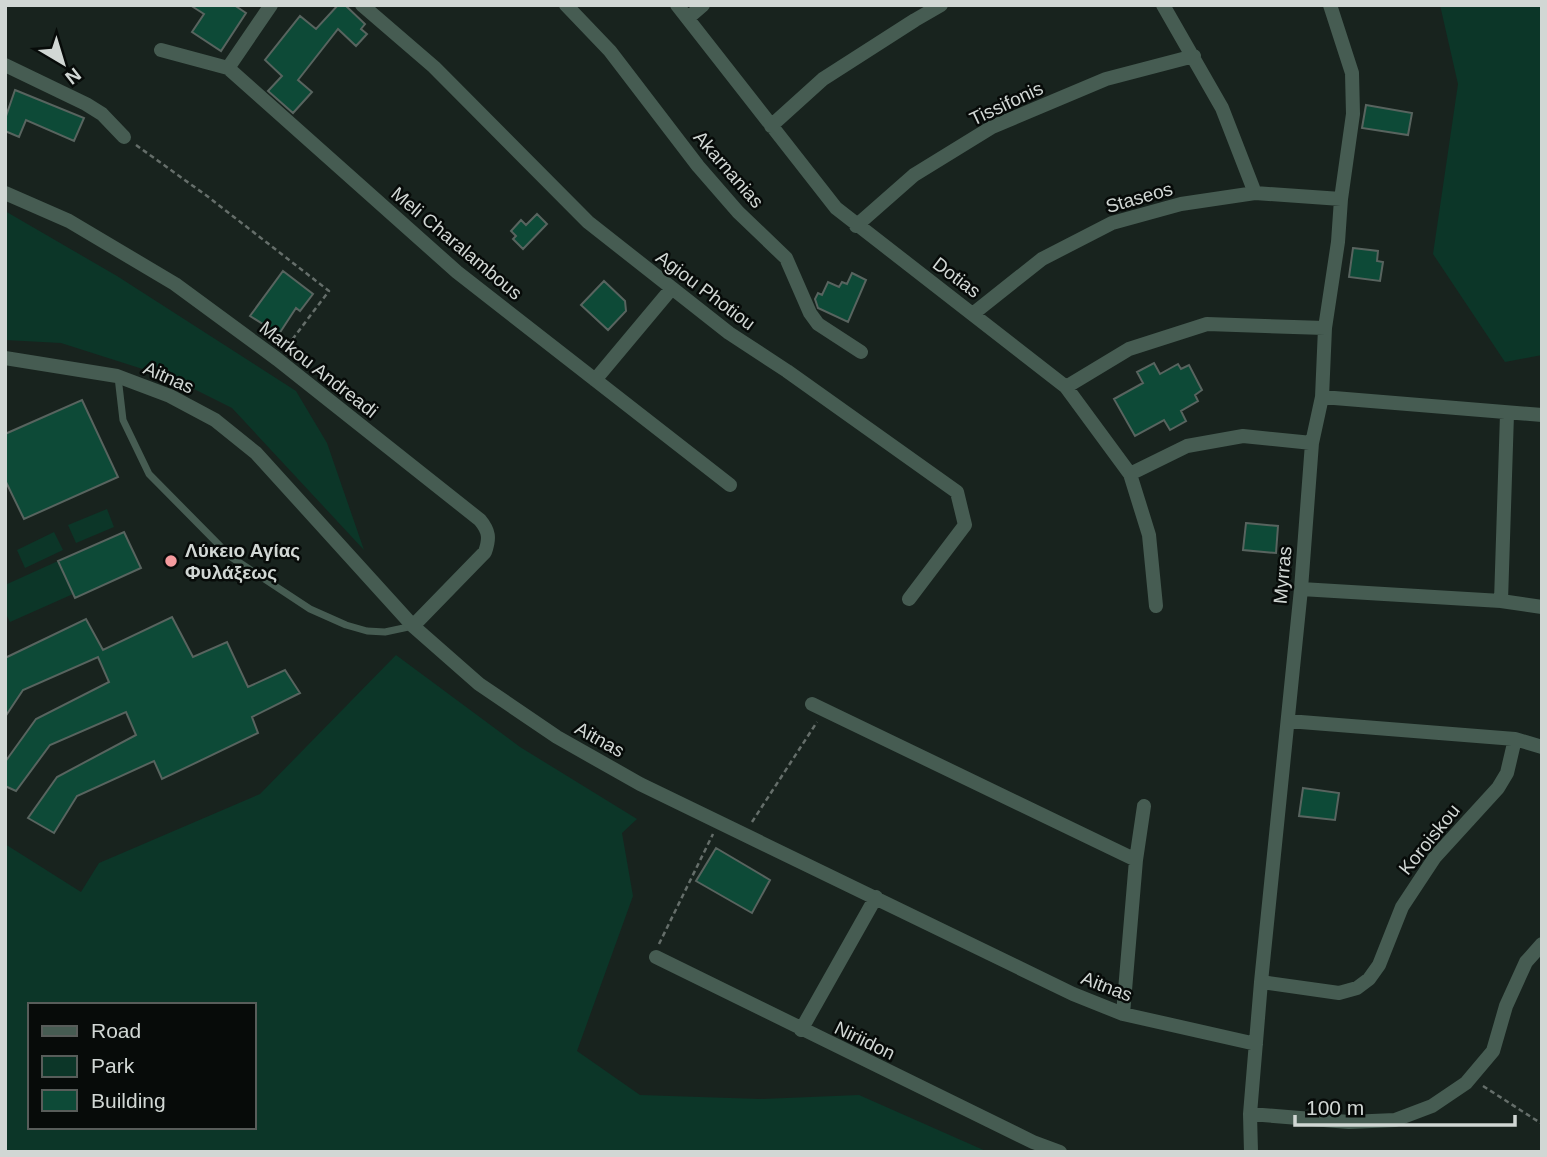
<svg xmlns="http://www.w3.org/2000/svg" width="1547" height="1157" viewBox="0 0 1547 1157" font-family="Helvetica,sans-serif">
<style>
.green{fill:#0c3628;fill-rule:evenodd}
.building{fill:#0d4a37;stroke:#58645f;stroke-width:2}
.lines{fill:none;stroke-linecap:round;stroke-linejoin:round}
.path{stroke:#656e6a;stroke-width:2.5;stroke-dasharray:5 3.5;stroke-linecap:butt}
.service{stroke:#465c52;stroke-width:7}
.minor{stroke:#465c52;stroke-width:14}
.poi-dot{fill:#f59b9e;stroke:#070b09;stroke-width:2.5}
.labels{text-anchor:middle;stroke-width:5;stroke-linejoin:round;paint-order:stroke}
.street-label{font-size:19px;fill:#d1d7d4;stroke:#070b09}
.poi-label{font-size:19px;font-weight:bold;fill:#d1d7d4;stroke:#070b09;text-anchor:start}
</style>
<rect width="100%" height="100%" fill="#18231e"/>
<path class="green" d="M 1440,5 L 1542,5 L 1542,355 L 1505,362 L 1433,254 L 1458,84 Z
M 5,211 L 117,276 L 296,391 L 327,443 L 364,550 L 232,408 L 174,379 L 61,343 L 5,340 Z
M 107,509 L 114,527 L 76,543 L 68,525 Z
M 54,532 L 63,550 L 25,568 L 17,550 Z
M 58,561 L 73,594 L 10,622 L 5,612 L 5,585 Z
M 396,655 L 520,747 L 637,819 L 622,833 L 633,896 L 577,1051 L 640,1095 L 760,1099 L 859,1095 L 988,1152 L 5,1152 L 5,844 L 81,892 L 99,863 L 260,794 ZM 30,1005 L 254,1005 L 254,1127 L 30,1127 Z"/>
<path class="building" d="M 190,5 L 234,5 L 246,13 L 221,51 L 192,32 L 204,14 Z
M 338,5 L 345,5 L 365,24 L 361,29 L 367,34 L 356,46 L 338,29 L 298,80 L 312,92 L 293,113 L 268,91 L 282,76 L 265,60 L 300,16 L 316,29 Z
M 15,90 L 84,118 L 74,141 L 26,120 L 19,137 L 5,131 L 5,119 Z
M 1366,105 L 1412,113 L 1408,135 L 1362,128 Z
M 537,214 L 547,224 L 523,249 L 513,239 L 516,236 L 511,231 L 521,220 L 526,225 Z
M 1353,248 L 1378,251 L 1377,261 L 1383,262 L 1380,281 L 1349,277 Z
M 283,271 L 313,294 L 300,311 L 296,308 L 279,334 L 250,316 Z
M 852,273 L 866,280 L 848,322 L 818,308 L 815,299 L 818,293 L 822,295 L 828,282 L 839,287 L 842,282 L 847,284 Z
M 604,281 L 625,301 L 626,311 L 608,330 L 581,305 Z
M 1154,363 L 1160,374 L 1178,364 L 1181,369 L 1189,365 L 1202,390 L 1195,395 L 1198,401 L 1181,411 L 1186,421 L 1170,430 L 1164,420 L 1135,436 L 1114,399 L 1143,383 L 1137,372 Z
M 82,400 L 118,477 L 24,519 L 5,480 L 5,434 Z
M 1246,523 L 1278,526 L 1276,553 L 1243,550 Z
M 124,532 L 141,568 L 75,598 L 58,561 Z
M 172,617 L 193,657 L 227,642 L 248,687 L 285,670 L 300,693 L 252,717 L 258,733 L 162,779 L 154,761 L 77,796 L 54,833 L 28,818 L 57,777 L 136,735 L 126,712 L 50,745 L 16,791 L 5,786 L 5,762 L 36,719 L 109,682 L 98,657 L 23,690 L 5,717 L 5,658 L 86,619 L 103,650 Z
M 1303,788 L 1339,793 L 1335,820 L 1299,816 Z
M 716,848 L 770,880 L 752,913 L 696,881 Z"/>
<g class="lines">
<path class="path" d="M 136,145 L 207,196 L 329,291 L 285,349
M 752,822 L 817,722
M 659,944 L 713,834
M 1483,1086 L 1542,1124"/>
<path class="service" d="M 118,377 L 123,420 L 149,474 L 231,557 L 310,609 L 346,625 L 367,631 L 385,632 L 413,626"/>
<path class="minor" d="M 271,5 L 228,68 L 457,272 L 730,485
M 362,5 L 434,67 L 588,222 L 729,333 L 787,371 L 957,492 L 965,525 L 909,599
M 566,5 L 610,51 L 698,166 L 738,212 L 786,258 L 810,313 L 818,324 L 861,352
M 677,5 L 836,208 L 1066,387 L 1130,474 L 1149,535 L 1156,606
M 1163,5 L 1222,108 L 1255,193
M 688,18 L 703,5
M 161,50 L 228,68
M 5,65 L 86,104 L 102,114 L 124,137
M 771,126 L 823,79 L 915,20 L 941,5
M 5,193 L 69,221 L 175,284 L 277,359 L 480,520 C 489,531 490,538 485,552 L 413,626
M 856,226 L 914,175 L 992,127 L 1106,79 L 1194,56
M 974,313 L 1042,259 L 1112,223 L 1181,204 L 1255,193 L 1341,199
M 5,358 L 117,376 L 170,396 L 215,420 L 256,453 L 413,626 L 479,684 L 557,737 L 640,784 L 1073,994 L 1123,1014 L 1256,1044
M 595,380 L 672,288
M 1066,387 L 1129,349 L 1207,324 L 1325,328
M 1322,397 L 1542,415
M 1130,474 L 1187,446 L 1243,436 L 1312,443
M 1301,589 L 1501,601 L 1542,607
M 1501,601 L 1507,414
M 812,704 L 1136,860
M 1288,721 L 1515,739 L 1542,747
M 656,957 L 1033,1142 L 1060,1152
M 1261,982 L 1339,993 L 1357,988 L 1369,979 L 1379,965 L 1402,907 L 1435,857 L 1498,788 L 1507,773 L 1515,739
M 1123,1014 L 1136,860 L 1144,806
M 801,1030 L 876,897
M 1250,1114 L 1349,1122 L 1395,1120 L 1432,1106 L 1466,1083 L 1493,1051 L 1506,1006 L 1526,962 L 1542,944
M 1251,1152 L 1250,1114 L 1261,982 L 1301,589 L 1312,443 L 1322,397 L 1325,328 L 1338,242 L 1341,199 L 1353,114 L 1352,73 L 1330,5"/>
</g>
<circle class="poi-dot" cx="171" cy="561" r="7"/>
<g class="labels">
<g class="street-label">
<text transform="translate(1006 103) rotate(-25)" y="7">Tissifonis</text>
<text transform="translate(729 169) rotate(49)" y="7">Akarnanias</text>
<text transform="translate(1139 197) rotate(-16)" y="7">Staseos</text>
<text transform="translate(457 243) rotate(40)" y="7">Meli Charalambous</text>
<text transform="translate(957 277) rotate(37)" y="7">Dotias</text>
<text transform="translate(706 290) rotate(37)" y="7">Agiou Photiou</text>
<text transform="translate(319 369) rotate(38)" y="7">Markou Andreadi</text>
<text transform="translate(169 377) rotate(24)" y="7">Aitnas</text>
<text transform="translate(1282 575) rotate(-85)" y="7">Myrras</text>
<text transform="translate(600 739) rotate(29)" y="7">Aitnas</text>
<text transform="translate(1429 839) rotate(-51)" y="7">Koroiskou</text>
<text transform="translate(1107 986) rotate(21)" y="7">Aitnas</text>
<text transform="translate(865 1040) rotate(26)" y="7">Niriidon</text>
</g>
<g class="poi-label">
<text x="185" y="557">Λύκειο Αγίας<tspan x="185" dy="22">Φυλάξεως</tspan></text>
</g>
</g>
<rect width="1547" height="1157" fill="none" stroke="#d1d7d4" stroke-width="14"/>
<rect x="28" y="1003" width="228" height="126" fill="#070b09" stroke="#585d5a" stroke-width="2"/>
<rect x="42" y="1026" width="35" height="10" fill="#465c52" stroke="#585d5a" stroke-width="2"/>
<text x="91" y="1038" font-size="21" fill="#d1d7d4">Road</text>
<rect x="42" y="1056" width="35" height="21" fill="#0c3628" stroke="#585d5a" stroke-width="2"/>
<text x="91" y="1073" font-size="21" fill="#d1d7d4">Park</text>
<rect x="42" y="1090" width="35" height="21" fill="#0d4a37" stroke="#585d5a" stroke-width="2"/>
<text x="91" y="1108" font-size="21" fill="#d1d7d4">Building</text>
<g transform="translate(63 63) rotate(142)" stroke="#070b09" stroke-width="5" paint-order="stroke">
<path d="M0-5L12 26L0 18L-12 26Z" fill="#d1d7d4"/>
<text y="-10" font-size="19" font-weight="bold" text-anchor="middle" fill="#d1d7d4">N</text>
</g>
<path d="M1295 1115v10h220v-10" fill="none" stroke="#d1d7d4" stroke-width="3.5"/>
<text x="1306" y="1115" font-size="21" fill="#d1d7d4" stroke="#070b09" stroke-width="5" paint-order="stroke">100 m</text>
</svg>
